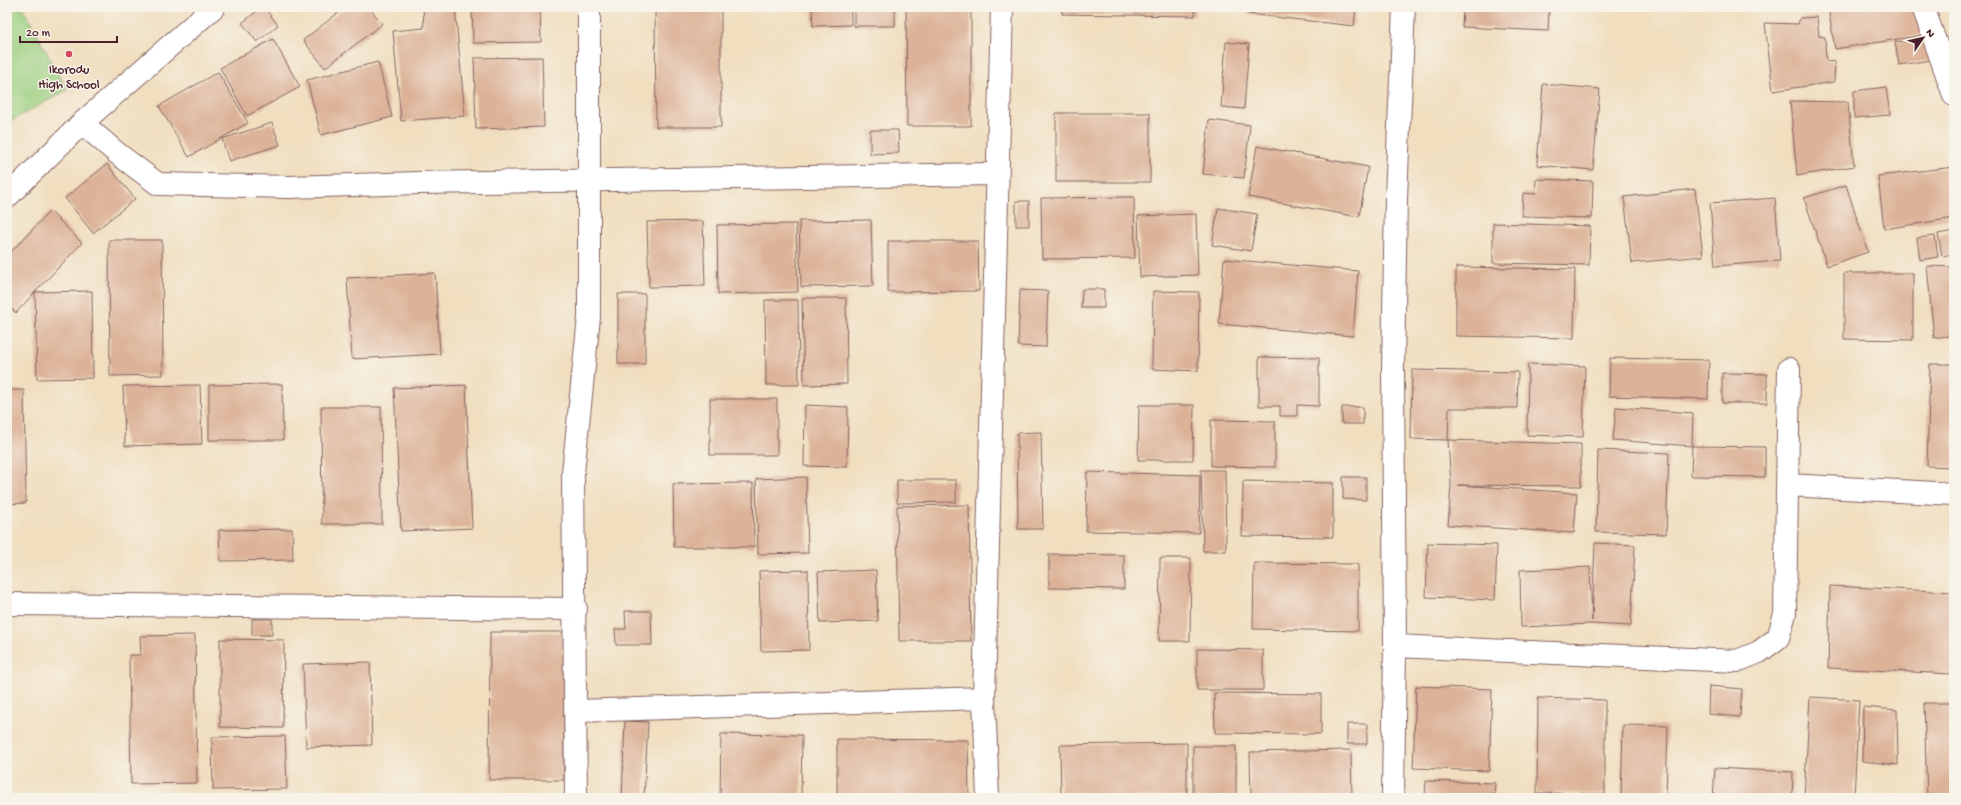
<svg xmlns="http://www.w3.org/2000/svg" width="1961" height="805" viewBox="0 0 1961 805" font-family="'Gochi Hand',sans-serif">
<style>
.green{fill:#9cd081;stroke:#737856}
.building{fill:#dcb298}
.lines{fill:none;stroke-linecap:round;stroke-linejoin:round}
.minor-casing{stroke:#84625f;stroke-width:24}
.minor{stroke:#fff;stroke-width:22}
.poi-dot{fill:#d1495b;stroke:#f7f3e8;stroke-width:1.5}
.labels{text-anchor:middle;stroke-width:3;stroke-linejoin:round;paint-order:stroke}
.poi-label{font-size:13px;fill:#4a1f2b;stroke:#f7f3e8}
</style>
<rect width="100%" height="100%" fill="#f7f3e8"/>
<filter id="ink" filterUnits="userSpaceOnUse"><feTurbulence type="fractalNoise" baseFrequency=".025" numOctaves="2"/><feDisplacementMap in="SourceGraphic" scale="8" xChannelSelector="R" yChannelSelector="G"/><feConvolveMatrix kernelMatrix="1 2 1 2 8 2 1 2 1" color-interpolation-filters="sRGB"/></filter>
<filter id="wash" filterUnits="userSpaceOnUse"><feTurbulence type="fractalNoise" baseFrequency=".012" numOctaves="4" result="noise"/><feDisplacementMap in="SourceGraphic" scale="16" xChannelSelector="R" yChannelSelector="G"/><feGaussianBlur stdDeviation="0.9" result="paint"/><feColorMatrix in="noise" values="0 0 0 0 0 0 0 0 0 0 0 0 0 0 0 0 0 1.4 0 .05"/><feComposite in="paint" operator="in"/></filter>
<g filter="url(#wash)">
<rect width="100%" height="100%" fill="#f0debf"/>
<path class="green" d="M 7,7 L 22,7 L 67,90 L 7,123 Z"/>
<g id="blocks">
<path class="building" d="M 262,7 L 264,7 L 278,25 L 257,42 L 242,23 Z
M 346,7 L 369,7 L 382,24 L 325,68 L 303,40 Z
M 423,7 L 455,7 L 465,116 L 401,121 L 393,31 L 424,28 Z
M 472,7 L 540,7 L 541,42 L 473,43 Z
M 655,7 L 721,7 L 721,127 L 656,127 Z
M 812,7 L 851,7 L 851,25 L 813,26 Z
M 854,7 L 895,7 L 895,26 L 854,26 Z
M 906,7 L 971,7 L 971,126 L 907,126 Z
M 1062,7 L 1195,7 L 1195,16 L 1062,14 Z
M 1249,7 L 1356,7 L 1354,26 L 1248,14 Z
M 1463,7 L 1549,7 L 1548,31 L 1462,27 Z
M 1744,7 L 1766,7 L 1766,8 L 1745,11 Z
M 1828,7 L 1915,7 L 1924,35 L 1835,49 Z
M 1817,17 L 1819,36 L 1825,37 L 1826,61 L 1835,62 L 1834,82 L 1773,91 L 1765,23 L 1798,24 L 1800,18 Z
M 1930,37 L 1937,59 L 1899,65 L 1895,42 Z
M 273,39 L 300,87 L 247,116 L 220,68 Z
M 1226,42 L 1249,44 L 1244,109 L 1221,107 Z
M 542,57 L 544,127 L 476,129 L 474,58 Z
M 378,62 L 392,117 L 321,135 L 307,80 Z
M 218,72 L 248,123 L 189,157 L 159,106 Z
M 1543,84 L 1600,89 L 1593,170 L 1537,165 Z
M 1886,87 L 1890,115 L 1854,118 L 1854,91 Z
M 1790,101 L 1848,102 L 1854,166 L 1797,176 Z
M 1056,113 L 1150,113 L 1150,182 L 1056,182 Z
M 1209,120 L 1250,125 L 1244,178 L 1203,174 Z
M 272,123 L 280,145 L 229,161 L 222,139 Z
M 870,130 L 898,130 L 899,153 L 870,154 Z
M 1257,146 L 1368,167 L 1359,217 L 1248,197 Z
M 107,164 L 135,199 L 93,233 L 65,198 Z
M 1954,167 L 1954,218 L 1884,229 L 1878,176 Z
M 7,173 L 15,182 L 7,189 Z
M 1536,179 L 1593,181 L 1592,218 L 1522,216 L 1523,193 L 1535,194 Z
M 1846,185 L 1868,252 L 1827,266 L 1804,198 Z
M 1695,189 L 1703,256 L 1632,263 L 1624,197 Z
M 1134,197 L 1135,258 L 1042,259 L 1041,198 Z
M 1775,198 L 1780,261 L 1715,266 L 1710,203 Z
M 1016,201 L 1029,201 L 1029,226 L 1016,226 Z
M 1218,208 L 1257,214 L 1251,251 L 1212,245 Z
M 50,211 L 82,243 L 35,292 L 92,291 L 93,378 L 37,379 L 35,292 L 16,313 L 7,305 L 7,256 Z
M 1196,214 L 1198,275 L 1140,277 L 1138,216 Z
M 871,220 L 873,286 L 801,287 L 799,221 Z
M 703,221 L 705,286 L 649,287 L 647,222 Z
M 1493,223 L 1590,226 L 1589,265 L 1493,263 Z
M 796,224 L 798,292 L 718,294 L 717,225 Z
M 1954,231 L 1954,254 L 1942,256 L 1938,234 Z
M 1935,236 L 1938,257 L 1920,260 L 1917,238 Z
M 109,240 L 162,240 L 163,375 L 110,376 Z
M 888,241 L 978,241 L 979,291 L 888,292 Z
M 1224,259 L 1358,271 L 1353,336 L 1219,324 Z
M 1927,266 L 1954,267 L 1954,335 L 1934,338 Z
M 1456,267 L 1575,269 L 1574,338 L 1456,336 Z
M 435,273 L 440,354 L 352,359 L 347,278 Z
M 1844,273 L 1913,273 L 1913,340 L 1844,339 Z
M 1082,289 L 1104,289 L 1104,308 L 1081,308 Z
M 1020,290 L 1048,291 L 1046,347 L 1018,346 Z
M 1153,291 L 1199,292 L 1198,371 L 1152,369 Z
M 618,294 L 645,294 L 645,364 L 618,364 Z
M 802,298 L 846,298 L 847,384 L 804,385 Z
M 765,300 L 798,300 L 799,385 L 766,385 Z
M 1259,357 L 1319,358 L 1319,406 L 1297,405 L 1297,416 L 1280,416 L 1280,406 L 1259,406 Z
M 1610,358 L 1709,360 L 1708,399 L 1609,396 Z
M 1528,364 L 1585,366 L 1583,437 L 1527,435 Z
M 1930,364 L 1954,364 L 1954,467 L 1927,466 Z
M 1412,370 L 1518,372 L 1517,408 L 1449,408 L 1448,440 L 1581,444 L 1581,486 L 1458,485 L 1577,493 L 1574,533 L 1448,525 L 1451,485 L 1448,440 L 1411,439 Z
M 1722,373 L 1767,374 L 1767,403 L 1722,403 Z
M 282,384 L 283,440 L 209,440 L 209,385 Z
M 200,385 L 202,444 L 125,446 L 123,386 Z
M 466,385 L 472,528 L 401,531 L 394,388 Z
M 7,390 L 24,390 L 26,503 L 7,504 Z
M 710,399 L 777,399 L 777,455 L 710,455 Z
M 805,405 L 848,407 L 847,467 L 804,466 Z
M 1139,405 L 1194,405 L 1193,460 L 1138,460 Z
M 321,407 L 381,407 L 382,524 L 322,524 Z
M 1342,407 L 1363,407 L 1363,424 L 1342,424 Z
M 1616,407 L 1693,413 L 1692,446 L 1613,440 Z
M 1211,420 L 1275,421 L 1275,467 L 1211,466 Z
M 1041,432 L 1043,529 L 1018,529 L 1017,433 Z
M 1692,446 L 1765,447 L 1765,477 L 1691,476 Z
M 1598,450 L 1669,453 L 1666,534 L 1596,532 Z
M 1201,470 L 1225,470 L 1226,551 L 1203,551 Z
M 1087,472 L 1200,475 L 1199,533 L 1086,531 Z
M 806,477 L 808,553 L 758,554 L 756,479 Z
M 1343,477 L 1366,477 L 1366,500 L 1343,499 Z
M 897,480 L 956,480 L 956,502 L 897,503 Z
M 1243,481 L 1333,483 L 1333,537 L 1242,536 Z
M 753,483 L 754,547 L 674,547 L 673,484 Z
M 969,505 L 971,641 L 899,641 L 897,506 Z
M 292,529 L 293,560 L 220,561 L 219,530 Z
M 1428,543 L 1497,545 L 1495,600 L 1426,597 Z
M 1595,543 L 1635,545 L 1631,626 L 1591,624 L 1521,627 L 1520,570 L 1590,567 L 1592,621 Z
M 1049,554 L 1124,555 L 1124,589 L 1049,588 Z
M 1160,558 L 1191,558 L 1190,641 L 1159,641 Z
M 1254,563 L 1358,564 L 1358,631 L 1253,629 Z
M 808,570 L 809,650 L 761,651 L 759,571 Z
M 876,570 L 878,621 L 820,623 L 818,572 Z
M 1830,586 L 1954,592 L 1953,674 L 1828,668 Z
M 625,611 L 651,611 L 652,645 L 616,645 L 615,629 L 626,629 Z
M 252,619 L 272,619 L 272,635 L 252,635 Z
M 490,632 L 564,632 L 564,780 L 489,780 Z
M 195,635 L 197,783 L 131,784 L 129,655 L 141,655 L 140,636 Z
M 220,639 L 284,640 L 283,728 L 220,727 Z
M 1197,649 L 1263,650 L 1263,690 L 1197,690 Z
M 370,662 L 372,745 L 306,747 L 303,664 Z
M 1416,686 L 1492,689 L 1489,771 L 1413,768 Z
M 1709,686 L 1742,689 L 1740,717 L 1708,714 Z
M 1214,693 L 1321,694 L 1321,734 L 1215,733 Z
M 1810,697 L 1859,700 L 1854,798 L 1804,798 Z
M 1538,698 L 1605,700 L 1605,794 L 1537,793 Z
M 1924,703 L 1954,703 L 1954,798 L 1927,798 Z
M 1863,707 L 1897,710 L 1898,765 L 1862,761 Z
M 625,721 L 648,722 L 644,798 L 622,798 Z
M 1347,724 L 1367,724 L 1367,744 L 1347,744 Z
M 1623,725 L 1668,726 L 1666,798 L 1621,798 Z
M 721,734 L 802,735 L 801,798 L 720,798 Z
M 285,736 L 287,789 L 213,790 L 212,737 Z
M 837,739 L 968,740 L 969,798 L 837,798 Z
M 1187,743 L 1187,796 L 1061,798 L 1060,745 Z
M 1193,746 L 1236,746 L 1236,798 L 1193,798 Z
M 1351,750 L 1352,798 L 1251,798 L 1250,752 Z
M 1715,768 L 1793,772 L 1792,798 L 1713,798 Z
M 1426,781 L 1495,783 L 1494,798 L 1425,798 Z"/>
</g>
</g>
<g filter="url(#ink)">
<use href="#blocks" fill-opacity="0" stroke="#84625f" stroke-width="1"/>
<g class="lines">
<g class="minor-casing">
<path id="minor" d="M 1923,7 L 1954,95
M 82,123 L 118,154 L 158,184 L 289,187 L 419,183 L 997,174
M 7,197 L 82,123 L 214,7
M 1788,485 L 1954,494
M 7,604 L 576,609
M 1395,646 L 1737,661 L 1759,652 L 1778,638 L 1785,614 L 1789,369
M 576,711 L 984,698
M 576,798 L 573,473 L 589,317 L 589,7
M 988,798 L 984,698 L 1002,7
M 1393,798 L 1395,646 L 1393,370 L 1396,198 L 1404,7"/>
</g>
<use href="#minor" class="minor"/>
</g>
</g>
<circle class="poi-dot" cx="69" cy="54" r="4"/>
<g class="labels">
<g class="poi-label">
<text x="69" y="73">Ikorodu<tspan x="69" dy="15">High School</tspan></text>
</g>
</g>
<rect width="1961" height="805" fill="none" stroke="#f7f3e8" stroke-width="24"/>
<g transform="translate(1923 38) rotate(56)" stroke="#f7f3e8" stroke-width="3" paint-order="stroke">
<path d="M0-3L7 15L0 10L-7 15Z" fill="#4a1f2b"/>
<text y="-6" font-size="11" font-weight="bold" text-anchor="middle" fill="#4a1f2b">N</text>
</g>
<path d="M20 36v6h97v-6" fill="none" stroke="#4a1f2b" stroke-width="2"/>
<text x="26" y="36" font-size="12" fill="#4a1f2b" stroke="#f7f3e8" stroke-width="3" paint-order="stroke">20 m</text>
</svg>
